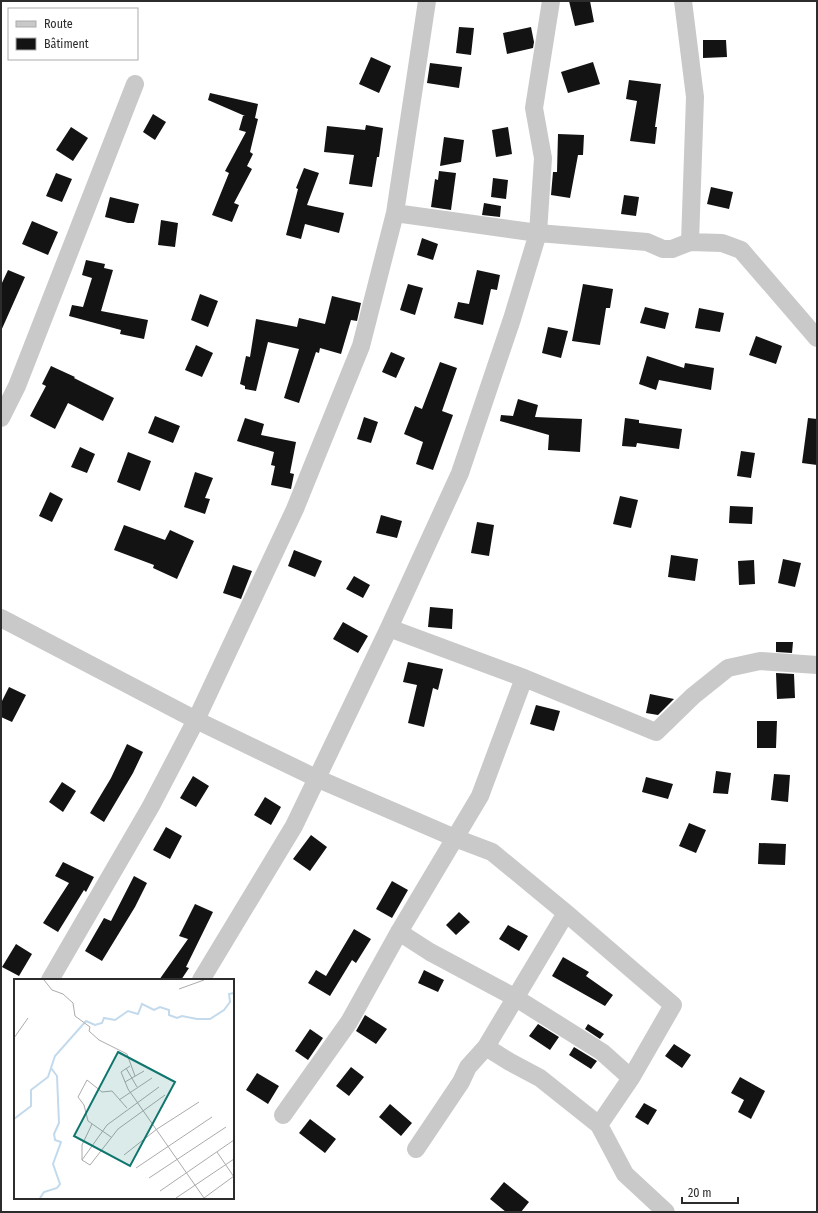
<svg xmlns="http://www.w3.org/2000/svg" width="818" height="1213" viewBox="0 0 818 1213" font-family="'Fira Sans Condensed',sans-serif">
<style>
.building{fill:#131313}
.lines{fill:none;stroke-linecap:round;stroke-linejoin:round}
.minor{stroke:#c9c9c9;stroke-width:18}
.inset-river{fill:none;stroke:#c3daec;stroke-width:2}
.inset-road{fill:none;stroke:#ababab;stroke-width:1}
.view{fill:#0f766e;fill-opacity:0.15;stroke:#0f766e;stroke-width:2}
.inset-edge{fill:none;stroke:#2c2c2c;stroke-width:2}
</style>
<rect width="100%" height="100%" fill="#fff"/>
<path class="building" d="M 569,1 L 590,1 L 594,22 L 575,26 Z
M 459,27 L 474,28 L 471,55 L 456,53 Z
M 531,27 L 534,42 L 533,48 L 507,54 L 503,33 Z
M 703,40 L 726,40 L 727,57 L 703,58 Z
M 371,57 L 391,66 L 379,93 L 359,84 Z
M 593,62 L 600,84 L 568,93 L 561,72 Z
M 430,63 L 462,67 L 459,88 L 427,83 Z
M 629,80 L 661,84 L 655,127 L 657,127 L 655,144 L 630,141 L 637,101 L 626,99 Z
M 210,93 L 258,104 L 255,118 L 258,119 L 250,152 L 253,154 L 247,166 L 252,169 L 234,203 L 239,205 L 232,222 L 212,215 L 229,173 L 225,171 L 246,132 L 239,130 L 243,116 L 245,116 L 208,100 Z
M 153,114 L 166,122 L 155,140 L 143,132 Z
M 366,125 L 383,128 L 379,157 L 377,157 L 372,187 L 349,184 L 354,155 L 324,152 L 327,126 L 365,130 Z
M 71,127 L 88,138 L 73,161 L 56,150 Z
M 508,127 L 512,154 L 496,157 L 492,130 Z
M 558,134 L 584,135 L 583,155 L 578,155 L 570,198 L 551,195 L 553,172 L 557,172 Z
M 444,137 L 464,140 L 461,162 L 440,166 Z
M 304,168 L 319,173 L 307,205 L 344,213 L 339,233 L 305,224 L 301,239 L 286,235 L 298,189 L 296,188 Z
M 439,171 L 456,173 L 451,210 L 431,207 L 435,179 L 438,180 Z
M 56,173 L 72,179 L 62,202 L 46,196 Z
M 493,178 L 508,180 L 506,199 L 491,197 Z
M 711,187 L 733,192 L 729,209 L 707,204 Z
M 624,195 L 639,197 L 636,216 L 621,214 Z
M 110,197 L 139,204 L 134,223 L 128,223 L 105,217 Z
M 484,203 L 501,206 L 500,217 L 482,215 Z
M 161,220 L 178,223 L 175,247 L 158,245 Z
M 32,221 L 58,232 L 48,255 L 22,244 Z
M 422,238 L 438,244 L 433,260 L 417,255 Z
M 86,260 L 105,264 L 104,268 L 113,270 L 101,311 L 148,320 L 144,339 L 120,334 L 121,330 L 69,316 L 72,305 L 83,307 L 92,278 L 82,275 Z
M 8,270 L 25,277 L 1,331 L 1,285 Z
M 477,270 L 500,275 L 497,290 L 491,289 L 483,325 L 454,318 L 458,302 L 469,304 Z
M 408,284 L 423,288 L 415,315 L 400,310 Z
M 583,284 L 613,289 L 610,308 L 606,308 L 600,345 L 572,341 Z
M 200,294 L 218,301 L 208,327 L 191,320 Z
M 332,296 L 361,303 L 357,321 L 351,320 L 341,354 L 320,348 L 319,353 L 316,352 L 299,403 L 284,398 L 299,349 L 268,342 L 256,391 L 245,389 L 245,386 L 240,384 L 246,356 L 250,357 L 256,319 L 297,327 L 299,318 L 325,324 Z
M 645,307 L 669,313 L 665,329 L 640,323 Z
M 699,308 L 724,313 L 720,332 L 695,328 Z
M 548,327 L 568,331 L 561,358 L 542,353 Z
M 756,336 L 782,346 L 776,364 L 749,355 Z
M 196,345 L 213,353 L 202,377 L 185,370 Z
M 391,352 L 405,358 L 396,378 L 382,372 Z
M 647,356 L 684,368 L 685,363 L 714,368 L 711,390 L 659,380 L 656,390 L 639,384 Z
M 440,362 L 457,368 L 442,411 L 453,415 L 433,470 L 416,464 L 423,442 L 404,434 L 415,406 L 422,409 Z
M 51,366 L 75,377 L 74,378 L 114,398 L 103,421 L 68,403 L 55,429 L 30,416 L 46,386 L 42,384 Z
M 518,399 L 538,405 L 535,417 L 582,419 L 580,452 L 548,450 L 549,435 L 500,421 L 501,415 L 513,416 Z
M 155,416 L 180,426 L 173,443 L 148,433 Z
M 364,417 L 378,422 L 371,443 L 357,439 Z
M 245,418 L 264,424 L 261,435 L 296,442 L 290,473 L 294,474 L 291,489 L 271,485 L 275,466 L 271,465 L 274,452 L 237,441 Z
M 625,418 L 639,420 L 639,423 L 682,429 L 679,449 L 637,443 L 636,447 L 622,446 Z
M 808,418 L 817,419 L 817,465 L 802,463 Z
M 80,447 L 95,454 L 87,473 L 71,467 Z
M 741,451 L 755,453 L 751,478 L 737,476 Z
M 128,452 L 151,461 L 140,491 L 117,482 Z
M 195,472 L 213,478 L 205,498 L 210,499 L 205,514 L 184,507 Z
M 50,492 L 63,499 L 52,522 L 39,516 Z
M 620,496 L 638,500 L 631,528 L 613,524 Z
M 730,506 L 753,507 L 752,524 L 729,523 Z
M 381,515 L 402,521 L 397,538 L 376,533 Z
M 477,522 L 494,525 L 489,556 L 471,553 Z
M 124,525 L 165,540 L 170,530 L 194,541 L 177,579 L 153,568 L 154,565 L 114,550 Z
M 294,550 L 322,561 L 315,577 L 288,566 Z
M 671,555 L 698,559 L 695,581 L 668,577 Z
M 783,559 L 801,563 L 795,587 L 778,583 Z
M 754,560 L 755,584 L 739,585 L 738,561 Z
M 233,565 L 252,571 L 241,599 L 223,593 Z
M 354,576 L 370,585 L 363,598 L 346,589 Z
M 430,607 L 453,609 L 452,629 L 428,627 Z
M 343,622 L 368,636 L 358,653 L 333,639 Z
M 776,642 L 793,642 L 792,653 L 776,652 Z
M 408,662 L 443,669 L 438,690 L 433,688 L 424,727 L 408,723 L 417,685 L 403,682 Z
M 776,673 L 794,674 L 795,698 L 777,699 Z
M 9,687 L 26,695 L 12,722 L 1,717 L 1,703 Z
M 650,694 L 674,699 L 658,715 L 646,713 Z
M 536,705 L 560,711 L 554,731 L 530,724 Z
M 757,721 L 777,721 L 776,748 L 757,748 Z
M 127,744 L 143,752 L 133,773 L 104,822 L 90,813 L 111,778 Z
M 716,771 L 731,773 L 728,794 L 713,793 Z
M 774,774 L 790,775 L 788,802 L 771,800 Z
M 193,776 L 209,786 L 196,807 L 180,798 Z
M 646,777 L 673,784 L 668,799 L 642,792 Z
M 62,782 L 76,791 L 63,812 L 49,802 Z
M 265,797 L 281,807 L 271,825 L 254,815 Z
M 689,823 L 706,830 L 696,853 L 679,846 Z
M 166,827 L 182,836 L 170,859 L 153,850 Z
M 311,835 L 327,847 L 310,871 L 293,859 Z
M 759,843 L 786,844 L 785,865 L 758,864 Z
M 63,862 L 94,877 L 86,892 L 84,890 L 58,932 L 43,923 L 69,883 L 55,876 Z
M 134,876 L 147,883 L 135,907 L 102,961 L 85,951 L 104,918 L 111,921 Z
M 392,881 L 408,890 L 392,918 L 376,909 Z
M 195,904 L 213,912 L 186,967 L 189,968 L 181,980 L 159,980 L 188,939 L 179,936 Z
M 459,912 L 470,922 L 456,935 L 446,925 Z
M 508,925 L 528,936 L 519,951 L 499,939 Z
M 354,929 L 371,939 L 356,963 L 352,960 L 330,996 L 308,983 L 316,970 L 326,976 Z
M 16,944 L 32,954 L 19,976 L 2,967 Z
M 563,957 L 589,972 L 586,976 L 613,995 L 605,1006 L 552,976 Z
M 424,970 L 444,980 L 438,992 L 418,983 Z
M 365,1015 L 387,1029 L 376,1044 L 356,1031 Z
M 538,1024 L 559,1037 L 550,1050 L 529,1036 Z
M 588,1024 L 604,1034 L 600,1039 L 585,1029 Z
M 310,1029 L 323,1038 L 308,1060 L 295,1051 Z
M 674,1044 L 691,1055 L 682,1068 L 665,1056 Z
M 574,1047 L 597,1061 L 591,1069 L 569,1055 Z
M 351,1067 L 364,1077 L 349,1096 L 336,1086 Z
M 257,1073 L 279,1086 L 268,1104 L 246,1090 Z
M 740,1077 L 765,1091 L 751,1119 L 738,1112 L 744,1100 L 731,1093 Z
M 644,1103 L 657,1110 L 648,1125 L 635,1117 Z
M 390,1104 L 412,1123 L 401,1136 L 379,1117 Z
M 310,1119 L 336,1139 L 325,1153 L 299,1133 Z
M 504,1182 L 529,1202 L 521,1212 L 506,1212 L 490,1199 Z"/>
<g class="lines">
<path class="minor" d="M 683,1 L 695,97 L 690,242
M 395,213 L 538,233 L 647,242 L 663,249 L 672,249 L 690,242 L 722,243 L 741,250 L 817,338
M 1,418 L 17,386 L 135,84
M 1,618 L 196,720 L 316,778 L 455,838 L 492,852 L 566,913 L 673,1005 L 631,1078 L 599,1125
M 389,628 L 524,678 L 656,732 L 693,696 L 728,668 L 760,661 L 817,665
M 399,932 L 430,952 L 516,998 L 602,1052 L 631,1078
M 50,980 L 151,806 L 196,720 L 295,509 L 361,346 L 395,213 L 427,1
M 201,980 L 294,826 L 389,628 L 460,473 L 512,319 L 538,233 L 543,158 L 534,108 L 551,1
M 486,1047 L 510,1062 L 540,1078 L 599,1125 L 625,1174 L 666,1212
M 283,1115 L 349,1022 L 399,932 L 480,796 L 524,678
M 416,1149 L 461,1082 L 468,1067 L 486,1047 L 566,913"/>
</g>
<g transform="translate(14 979)">
<rect width="220" height="220" fill="#fff"/>
<path class="inset-river" d="M 0,140 L 17,127 L 17,111 L 34,98 L 41,77 L 72,42 L 81,46 L 88,44 L 90,39 L 101,41 L 114,32 L 124,35 L 128,25 L 140,31 L 146,28 L 155,31 L 155,36 L 163,39 L 168,37 L 183,40 L 196,40 L 210,31 L 216,23 L 215,15 L 220,14M 26,219 L 30,213 L 43,209 L 46,205 L 39,185 L 47,163 L 41,161 L 40,155 L 45,144 L 43,97 L 37,89"/>
<path class="inset-road" d="M 30,1 L 38,11 L 49,15 L 59,24 L 61,37 L 76,48 L 75,52 L 85,61 L 113,75 L 121,97M 165,10 L 190,1M 0,59 L 14,39M 116,87 L 107,93 L 114,110 L 190,219M 112,89 L 123,108M 111,103 L 130,92M 105,121 L 138,99M 78,145 L 68,166 L 68,181 L 76,186 L 104,150 L 151,116M 97,158 L 74,142 L 70,126 L 64,118 L 73,101 L 88,113 L 98,112 L 113,129M 203,173 L 220,198M 110,176 L 143,150 L 185,123M 68,181 L 93,146 L 145,108M 122,189 L 198,138M 135,199 L 212,148M 146,212 L 220,161M 162,219 L 220,180M 190,219 L 220,197"/>
<path class="view" d="M 104,73 L 161,103 L 116,187 L 60,157 Z"/>
<rect width="220" height="220" class="inset-edge"/>
</g>
<rect width="818" height="1213" fill="none" stroke="#2c2c2c" stroke-width="4"/>
<rect x="8" y="8" width="130" height="52" fill="#ffffff" stroke="#ababab"/>
<rect x="16" y="21" width="20" height="6" fill="#c9c9c9" stroke="#ababab"/>
<text x="44" y="28" font-size="12" fill="#2c2c2c">Route</text>
<rect x="16" y="38" width="20" height="12" fill="#131313" stroke="#ababab"/>
<text x="44" y="48" font-size="12" fill="#2c2c2c">Bâtiment</text>
<path d="M682 1197v6h56v-6" fill="none" stroke="#2c2c2c" stroke-width="2"/>
<text x="688" y="1197" font-size="12" fill="#2c2c2c" stroke="#ffffff" stroke-width="3" paint-order="stroke">20 m</text>
</svg>
